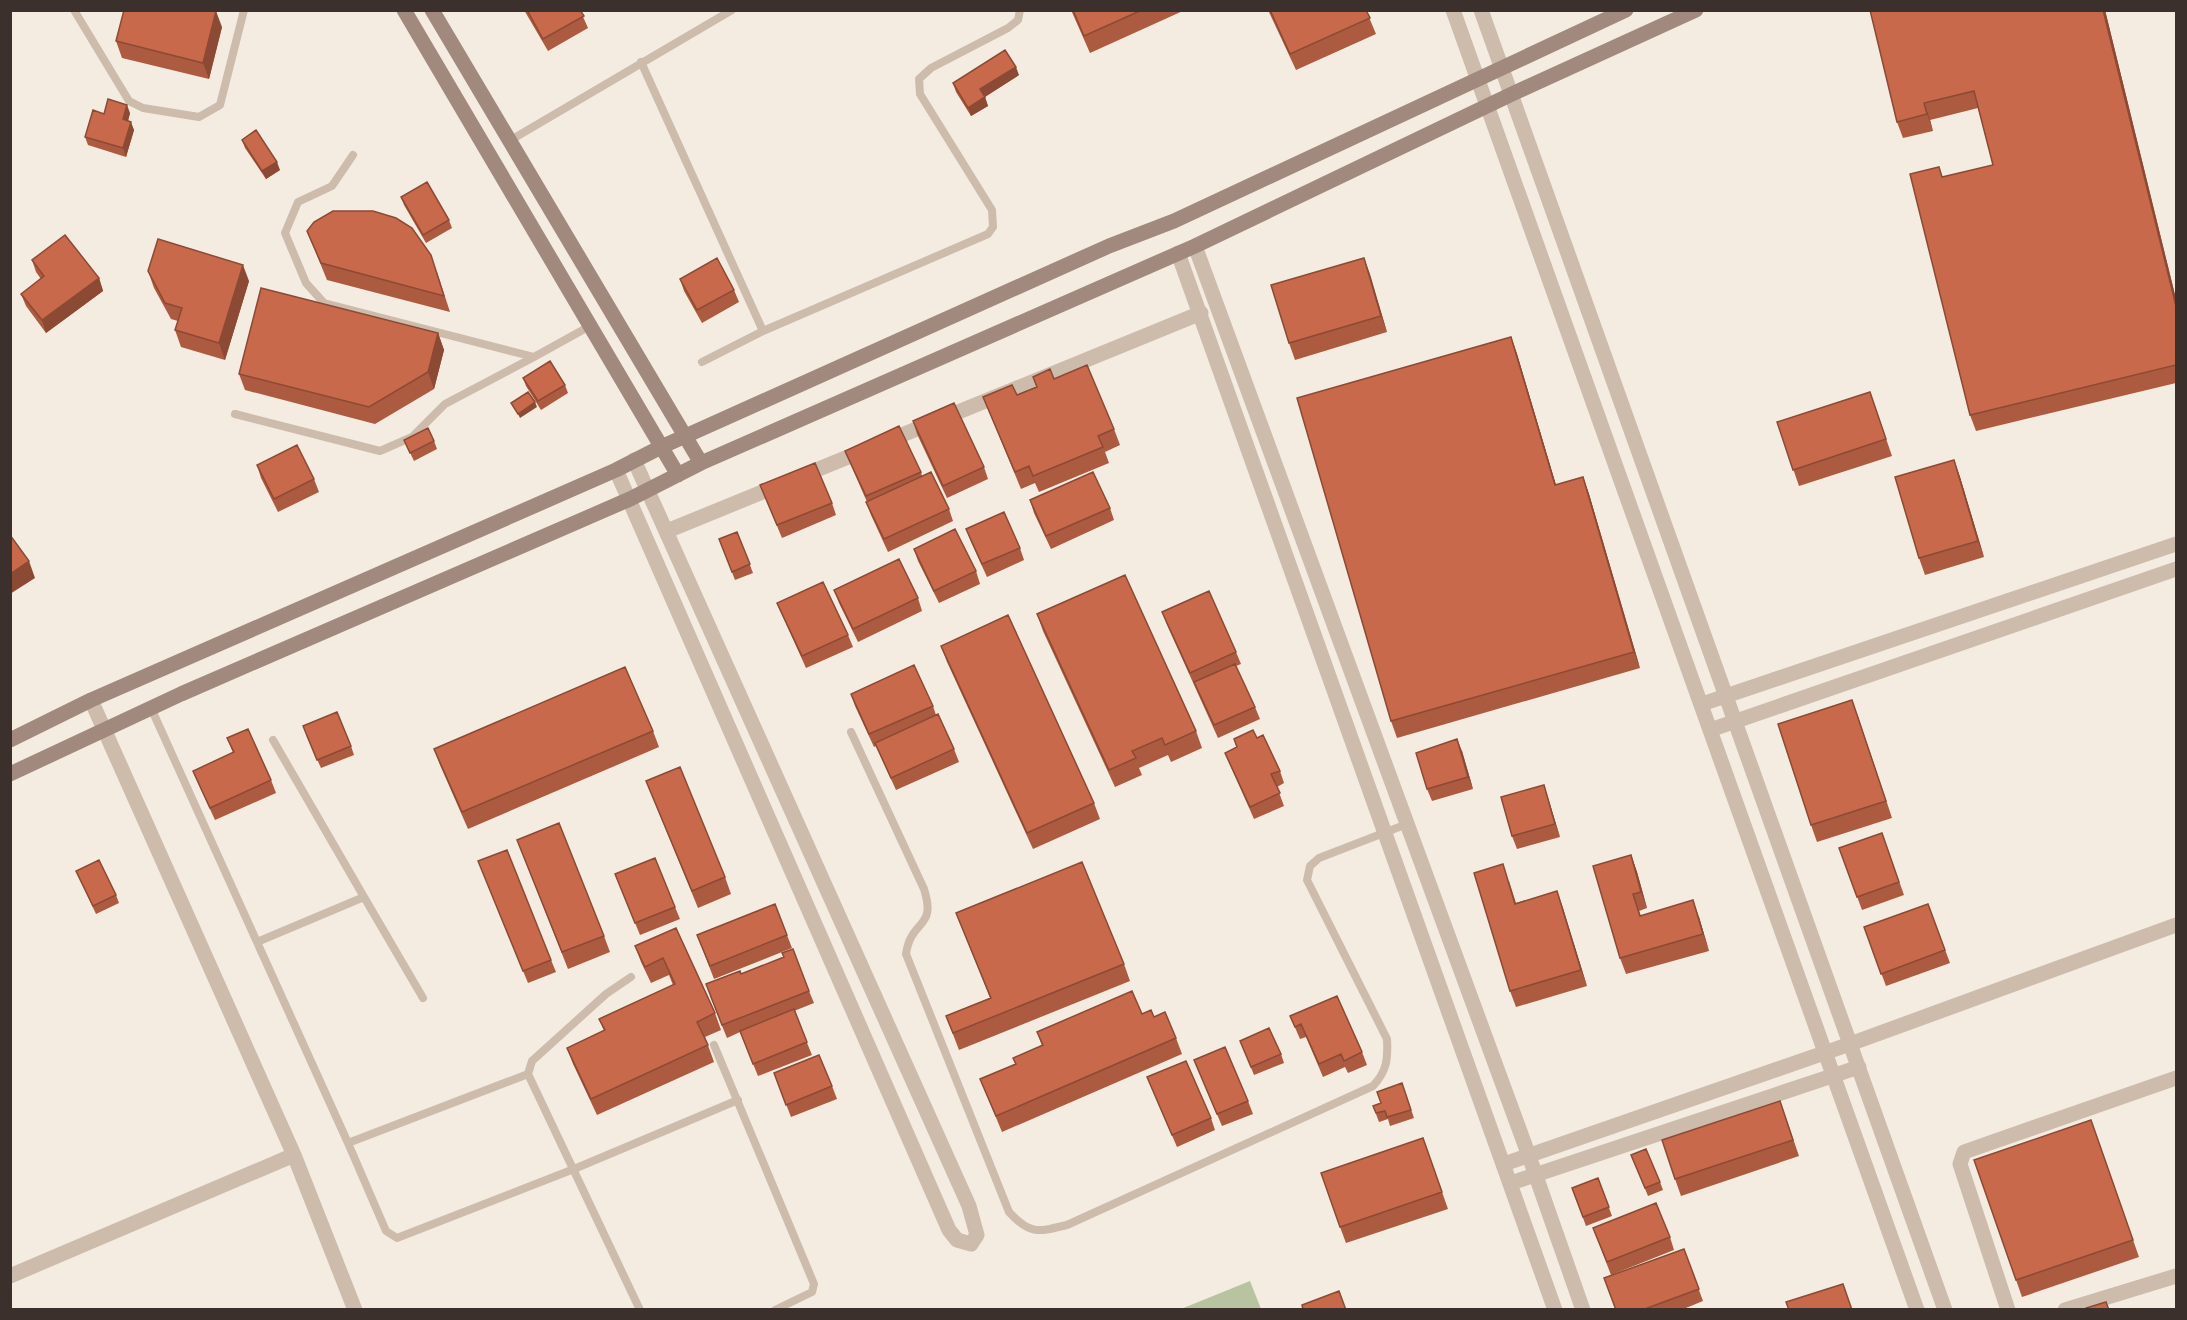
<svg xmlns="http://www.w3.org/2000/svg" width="2187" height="1320" viewBox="0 0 2187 1320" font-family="'Titillium Web',sans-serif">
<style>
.green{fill:#b8c4a0}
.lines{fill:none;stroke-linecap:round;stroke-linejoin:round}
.lane{stroke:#cdbbac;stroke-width:8}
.street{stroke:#cdbbac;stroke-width:15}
.secondary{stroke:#a18a7d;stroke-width:15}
.wall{fill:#ac5a40}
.shaded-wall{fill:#8c4a34}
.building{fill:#c8694b;stroke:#8c4a34;stroke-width:1.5}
</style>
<rect width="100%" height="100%" fill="#f4ebe1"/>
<path class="green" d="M 1250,1281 L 1261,1309 L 1181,1309 Z"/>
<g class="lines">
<path class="lane" d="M 74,10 L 129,101 L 143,108 L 199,117 L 220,105 L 244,10
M 641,62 L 763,331
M 509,141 L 732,10
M 353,155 L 332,186 L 298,202 L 285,233 L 306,283 L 324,303 L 534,357 L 590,326
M 702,362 L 763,331 L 988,234 L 993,227 L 992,210 L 920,94 L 919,79 L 931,68 L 1008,28 L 1018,20 L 1020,10
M 235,414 L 380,451 L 412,437 L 445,404 L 534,357
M 151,708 L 348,1143 L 528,1074 L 640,1310
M 851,732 L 924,889 C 937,930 911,918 906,954 L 1009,1212 C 1030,1235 1038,1232 1067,1225 L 1373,1086 C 1387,1071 1388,1059 1387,1039 L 1307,880 L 1310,866 L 1319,858 L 1407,824
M 364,897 L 423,998
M 257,942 L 364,897 L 273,740
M 714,1045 L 814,1284 L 812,1292 L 775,1310
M 528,1074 L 532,1061 L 606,994 L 631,977
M 348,1143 L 386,1231 L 397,1238 L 574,1169 L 738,1100"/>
<path class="street" d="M 1453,10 L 1917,1310
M 1481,10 L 1945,1310
M 1195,246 L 1529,1156 L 1583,1310
M 1178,253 L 1555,1310
M 616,470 L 949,1230 L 957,1240 L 971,1244 L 977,1235 L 969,1206 L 634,460
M 667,531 L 1201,313
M 91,700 L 294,1155 L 355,1310
M 1702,704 L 2176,544
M 1710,730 L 2176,569
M 1504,1164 L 1850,1044 L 2176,925
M 1511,1183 L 1859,1067
M 10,1276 L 294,1155
M 2008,1310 L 1960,1164 L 1964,1152 L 2176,1078
M 2065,1310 L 2176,1276"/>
<path class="secondary" d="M 404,10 L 678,475
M 432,10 L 701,463
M 10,740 L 91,700 L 616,470 L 661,447 L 1109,246 L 1174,221 L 1626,10
M 10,774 L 181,694 L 630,499 L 701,463 L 1195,246 L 1512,94 L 1696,10"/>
</g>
<path class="wall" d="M 524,10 L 580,10 L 588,28 L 548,51 Z
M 1071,10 L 1185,10 L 1090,53 Z
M 1268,10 L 1366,10 L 1376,34 L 1296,70 Z
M 1870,10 L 2105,10 L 2176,299 L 2176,383 L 1976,431 L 1970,415 L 1993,165 L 1978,108 L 1930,120 L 1933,131 L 1903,138 L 1897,122 Z
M 222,27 L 209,79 L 122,58 L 116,41 Z
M 1019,75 L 985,97 L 988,106 L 971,116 L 956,92 L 953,83 Z
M 130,113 L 128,121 L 134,130 L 126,157 L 88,145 L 85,137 L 104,114 Z
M 242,140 L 280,170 L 266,179 L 245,148 Z
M 401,197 L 449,220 L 452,228 L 426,243 L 404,205 Z
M 307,231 L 437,272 L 450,312 L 327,280 Z
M 1364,258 L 1387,332 L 1295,360 L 1289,343 Z
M 32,260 L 99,278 L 103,291 L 46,333 L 26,306 L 21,294 L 41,279 L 36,272 Z
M 148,271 L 249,281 L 225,360 L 181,347 L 175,330 L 178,321 L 171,319 L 154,288 Z
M 680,279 L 734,290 L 739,302 L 702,323 L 684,291 Z
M 438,333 L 444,350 L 434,389 L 375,424 L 245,390 L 239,374 Z
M 1511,337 L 1517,354 L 1556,485 L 1583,477 L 1589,494 L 1640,668 L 1397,738 L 1391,721 Z
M 523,378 L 565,385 L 568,393 L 541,410 L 526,386 Z
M 1054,379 L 1114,429 L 1120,445 L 1105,452 L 1109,463 L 1039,492 L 1035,483 L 1021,489 L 983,397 L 1017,395 Z
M 1870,392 L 1892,456 L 1799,486 L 1777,422 Z
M 913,421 L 984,467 L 988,479 L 947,498 L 917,434 Z
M 404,440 L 434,441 L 437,449 L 414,461 Z
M 845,451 L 921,472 L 922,476 L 949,509 L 953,521 L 888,552 L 871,515 L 866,502 L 867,502 L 850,463 Z
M 1954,460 L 1960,477 L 1984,557 L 1925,575 L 1919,558 Z
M 257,465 L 314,479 L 319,492 L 278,512 L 261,478 Z
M 760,485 L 832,503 L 836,515 L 782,538 Z
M 1030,500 L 1110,508 L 1114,520 L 1051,549 L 1034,513 Z
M 966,529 L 1020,548 L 1024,560 L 987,577 L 971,542 Z
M 737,532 L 753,573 L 735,580 L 719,539 Z
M 914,549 L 976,571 L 980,584 L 939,603 L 918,561 Z
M 834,590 L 918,598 L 922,611 L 858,642 L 839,603 Z
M 777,603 L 848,635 L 853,647 L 806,668 L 782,615 Z
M 1162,612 L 1236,652 L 1241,664 L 1236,666 L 1255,707 L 1260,719 L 1218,738 L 1167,625 Z
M 1037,614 L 1196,731 L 1202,748 L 1171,762 L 1168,755 L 1139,768 L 1142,775 L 1115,787 L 1043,631 Z
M 941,646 L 1094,803 L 1100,819 L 1033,849 L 947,662 Z
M 851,694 L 933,706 L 936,715 L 954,749 L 959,762 L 896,790 L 876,746 L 874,747 L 855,706 Z
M 1858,717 L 1892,818 L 1817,842 L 1811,825 Z
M 653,731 L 659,747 L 468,829 L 440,765 L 434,749 Z
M 306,735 L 351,746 L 354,755 L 321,768 Z
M 227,738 L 271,780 L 276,793 L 215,820 L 198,783 L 193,771 L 233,753 Z
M 1257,738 L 1280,771 L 1284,783 L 1277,787 L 1284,806 L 1254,819 L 1230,765 L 1225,753 L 1237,748 L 1234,739 Z
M 1462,751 L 1473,789 L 1432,801 L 1427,789 Z
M 646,781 L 725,877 L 731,894 L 698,908 Z
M 1548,798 L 1560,837 L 1517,849 L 1512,836 Z
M 1882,833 L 1904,895 L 1862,910 L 1839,848 Z
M 517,840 L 604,936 L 610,952 L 568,969 Z
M 1631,855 L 1637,872 L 1647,908 L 1639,911 L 1641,916 L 1699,917 L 1709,951 L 1626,974 L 1620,958 Z
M 478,861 L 551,960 L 556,972 L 528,983 Z
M 76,871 L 116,895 L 119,903 L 96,914 Z
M 615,874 L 675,907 L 680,919 L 640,935 Z
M 1509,881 L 1516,903 L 1557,891 L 1587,986 L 1516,1007 L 1510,991 Z
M 1928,904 L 1950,963 L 1886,986 L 1864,927 Z
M 956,913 L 1124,964 L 1130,981 L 959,1050 L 946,1016 L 990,998 Z
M 676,928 L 715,1013 L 721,1030 L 705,1037 L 714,1062 L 597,1115 L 573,1064 L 567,1048 L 604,1031 L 599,1019 L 673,985 L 669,975 L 651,983 L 641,962 L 635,946 Z
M 697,935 L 787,935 L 792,948 L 714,979 Z
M 741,974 L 809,991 L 814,1003 L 794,1011 L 812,1055 L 758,1076 L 740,1032 L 727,1038 L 710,996 Z
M 1290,1016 L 1362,1052 L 1367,1065 L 1348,1073 L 1345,1067 L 1323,1077 L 1306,1037 L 1300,1039 Z
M 1154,1017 L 1176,1038 L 1182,1054 L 1002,1132 L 980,1079 L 1015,1064 L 1013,1058 L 1042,1046 L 1037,1032 Z
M 1240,1041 L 1281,1054 L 1284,1063 L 1254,1075 Z
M 1194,1060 L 1248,1101 L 1253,1114 L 1222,1126 Z
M 774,1073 L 832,1086 L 837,1099 L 791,1117 Z
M 1147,1077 L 1211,1118 L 1215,1130 L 1177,1147 Z
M 1402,1083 L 1414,1118 L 1390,1126 L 1388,1119 L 1379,1122 L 1373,1106 L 1381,1103 Z
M 1786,1118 L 1799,1156 L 1681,1196 L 1675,1179 Z
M 2091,1120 L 2139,1257 L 2022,1297 L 1974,1160 Z
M 1423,1138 L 1448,1209 L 1346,1243 L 1340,1227 Z
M 1631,1155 L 1660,1182 L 1663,1190 L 1648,1196 Z
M 1598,1178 L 1612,1216 L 1586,1226 L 1572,1188 Z
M 1593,1228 L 1670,1237 L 1674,1250 L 1611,1275 Z
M 1684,1249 L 1703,1301 L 1681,1310 L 1616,1310 Z"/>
<path class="shaded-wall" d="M 2103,10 L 2105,10 L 2176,299 L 2176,306 Z
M 216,11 L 222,27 L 209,79 L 203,63 Z
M 1016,67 L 1019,75 L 983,98 L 980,89 Z
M 985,97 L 988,106 L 971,116 L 968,108 Z
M 1924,103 L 1930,120 L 1933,131 L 1927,114 Z
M 127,105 L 130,113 L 126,128 L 123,119 Z
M 131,122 L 134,130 L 126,157 L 123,148 Z
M 277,162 L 280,170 L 266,179 L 262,171 Z
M 1364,258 L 1370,274 L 1387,332 L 1381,316 Z
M 243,265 L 249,281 L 225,360 L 219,343 Z
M 99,278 L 103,291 L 46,333 L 42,320 Z
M 438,333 L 444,350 L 434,389 L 428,372 Z
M 1511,337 L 1517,354 L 1561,502 L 1555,485 Z
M 535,402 L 537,407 L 520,418 L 518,414 Z
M 1954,460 L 1960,477 L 1984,557 L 1978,541 Z
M 1583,477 L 1589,494 L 1640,668 L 1634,652 Z
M 29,561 L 35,578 L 10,594 L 10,574 Z
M 1852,700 L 1858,717 L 1892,818 L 1886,801 Z
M 1457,739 L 1462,751 L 1473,789 L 1468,777 Z
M 1544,785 L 1560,837 L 1555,824 Z
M 1631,855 L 1637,872 L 1647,908 L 1641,892 Z
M 1557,891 L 1563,908 L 1587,986 L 1581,970 Z
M 1693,900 L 1699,917 L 1709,951 L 1703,934 Z"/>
<path class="building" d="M 124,10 L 216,11 L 203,63 L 116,41 Z
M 527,10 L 580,10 L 584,16 L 543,39 Z
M 1073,10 L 1142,10 L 1084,36 Z
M 1270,10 L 1366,10 L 1370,18 L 1290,54 Z
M 1870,10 L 2103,10 L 2176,306 L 2176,365 L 1970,415 L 1910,174 L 1939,167 L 1942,177 L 1993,165 L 1974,91 L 1924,103 L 1927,114 L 1897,122 Z
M 1005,50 L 1016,67 L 980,89 L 985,97 L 968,108 L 953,83 Z
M 108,99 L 127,105 L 123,119 L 131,122 L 123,148 L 85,137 L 93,110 L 104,114 Z
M 256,130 L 277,162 L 262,171 L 242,140 Z
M 427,182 L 449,220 L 423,235 L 401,197 Z
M 333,211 L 373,211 L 396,218 L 412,228 L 431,255 L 444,296 L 321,263 L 307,231 L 314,222 Z
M 65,235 L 99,278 L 42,320 L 21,294 L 44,276 L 32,260 Z
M 158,239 L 243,265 L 219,343 L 175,330 L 182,308 L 165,303 L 148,271 Z
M 717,258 L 734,290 L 697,310 L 680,279 Z
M 1364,258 L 1381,316 L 1289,343 L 1271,285 Z
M 261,288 L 438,333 L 428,372 L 369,407 L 239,374 Z
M 1511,337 L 1555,485 L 1583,477 L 1634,652 L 1391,721 L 1297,398 Z
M 550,361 L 565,385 L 538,401 L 523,378 Z
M 1087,365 L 1114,429 L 1098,436 L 1103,447 L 1033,476 L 1029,466 L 1015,472 L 983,397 L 1012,385 L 1017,395 L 1037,387 L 1033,377 L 1050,369 L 1054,379 Z
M 528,392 L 535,402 L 518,414 L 511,403 Z
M 1870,392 L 1886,439 L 1793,470 L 1777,422 Z
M 954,403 L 984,467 L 943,486 L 913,421 Z
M 899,426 L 921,472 L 866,496 L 845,451 Z
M 428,428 L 434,441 L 410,453 L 404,440 Z
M 297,445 L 314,479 L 274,499 L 257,465 Z
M 1954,460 L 1978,541 L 1919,558 L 1895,477 Z
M 815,463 L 832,503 L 777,525 L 760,485 Z
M 931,472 L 949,509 L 884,539 L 866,502 Z
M 1093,472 L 1110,508 L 1046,536 L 1030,500 Z
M 1004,512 L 1020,548 L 982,564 L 966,529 Z
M 955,529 L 976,571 L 934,591 L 914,549 Z
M 737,532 L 750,564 L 732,572 L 719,539 Z
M 10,535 L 29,561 L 10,574 Z
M 899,559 L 918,598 L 853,629 L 834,590 Z
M 1125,575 L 1196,731 L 1165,745 L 1162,738 L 1132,751 L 1136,758 L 1109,770 L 1037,614 Z
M 823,582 L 848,635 L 802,656 L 777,603 Z
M 1209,591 L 1236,652 L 1190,673 L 1162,612 Z
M 1008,615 L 1094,803 L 1027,833 L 941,646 Z
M 1235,664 L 1255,707 L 1214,725 L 1194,682 Z
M 914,665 L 933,706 L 869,734 L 851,694 Z
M 625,667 L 653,731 L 462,812 L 434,749 Z
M 1852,700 L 1886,801 L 1811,825 L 1778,724 Z
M 337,712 L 351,746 L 317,760 L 303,726 Z
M 938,714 L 954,749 L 891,778 L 875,743 Z
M 248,729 L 271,780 L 210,808 L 193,771 L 234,752 L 227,738 Z
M 1253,730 L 1257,738 L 1263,735 L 1280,771 L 1271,774 L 1280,793 L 1250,807 L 1225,753 L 1237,747 L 1234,739 Z
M 1457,739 L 1468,777 L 1427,789 L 1416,753 Z
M 680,767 L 725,877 L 692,891 L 646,781 Z
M 1544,785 L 1555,824 L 1512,836 L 1501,797 Z
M 559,823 L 604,936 L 562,952 L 517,840 Z
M 1882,833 L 1899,882 L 1857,897 L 1839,848 Z
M 507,850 L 551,960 L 523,971 L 478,861 Z
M 1631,855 L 1641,892 L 1633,894 L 1640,916 L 1693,900 L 1703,934 L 1620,958 L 1593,866 Z
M 655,858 L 675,907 L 635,923 L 615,874 Z
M 99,860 L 116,895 L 93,906 L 76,871 Z
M 1082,862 L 1124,964 L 953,1033 L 946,1016 L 991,998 L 956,913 Z
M 1503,864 L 1515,904 L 1557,891 L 1581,970 L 1510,991 L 1474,873 Z
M 775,904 L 787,935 L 710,966 L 697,935 Z
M 1928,904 L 1945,950 L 1881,974 L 1864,927 Z
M 676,928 L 715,1013 L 697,1022 L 708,1045 L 591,1099 L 567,1048 L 605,1030 L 599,1019 L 675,984 L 663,958 L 645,967 L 635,946 Z
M 793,949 L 809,991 L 722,1025 L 706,984 L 740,971 L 741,974 L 784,957 L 782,953 Z
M 1132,991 L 1142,1014 L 1151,1010 L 1154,1017 L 1165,1012 L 1176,1038 L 996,1116 L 980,1079 L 1016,1064 L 1013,1058 L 1043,1045 L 1037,1032 Z
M 1337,996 L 1362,1052 L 1344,1061 L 1341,1054 L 1319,1064 L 1301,1024 L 1295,1027 L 1290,1016 Z
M 794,1009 L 807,1042 L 753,1064 L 740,1031 Z
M 1269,1028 L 1281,1054 L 1251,1067 L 1240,1041 Z
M 1225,1047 L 1248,1101 L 1217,1114 L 1194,1060 Z
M 819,1055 L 832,1086 L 786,1105 L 774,1073 Z
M 1186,1061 L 1211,1118 L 1172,1135 L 1147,1077 Z
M 1402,1083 L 1411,1110 L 1387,1117 L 1385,1111 L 1376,1113 L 1373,1106 L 1381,1103 L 1377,1092 Z
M 1780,1101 L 1793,1140 L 1675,1179 L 1662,1140 Z
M 2091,1120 L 2133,1240 L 2016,1280 L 1974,1160 Z
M 1423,1138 L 1442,1192 L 1340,1227 L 1321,1173 Z
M 1646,1149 L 1660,1182 L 1645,1188 L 1631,1155 Z
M 1598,1178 L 1609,1207 L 1583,1217 L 1572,1188 Z
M 1656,1203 L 1670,1237 L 1607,1262 L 1593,1228 Z
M 1684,1249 L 1699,1289 L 1642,1310 L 1616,1310 L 1604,1278 Z
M 1843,1284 L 1852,1310 L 1789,1310 L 1786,1302 Z
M 1339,1291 L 1346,1310 L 1303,1310 L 1302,1305 Z
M 2106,1302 L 2109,1310 L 2086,1310 L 2086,1308 Z"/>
<rect width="2187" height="1320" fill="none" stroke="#3b302b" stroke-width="24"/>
</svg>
